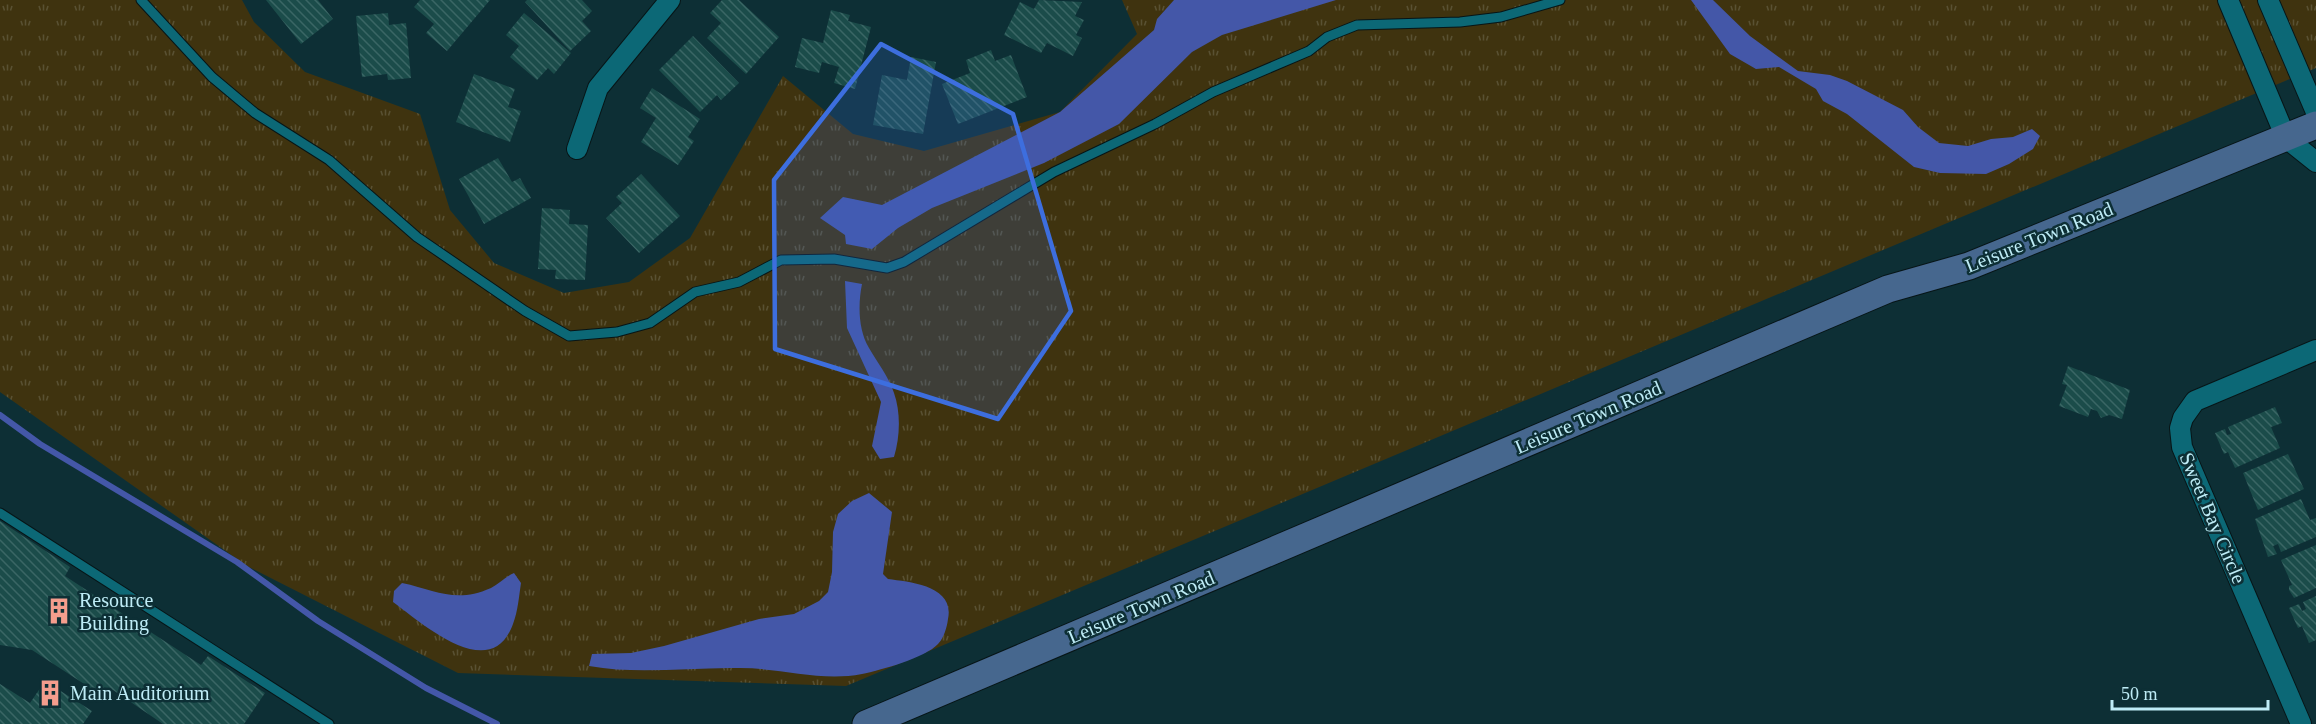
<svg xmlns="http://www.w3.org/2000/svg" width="2316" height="724" viewBox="0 0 2316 724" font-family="'Times New Roman',serif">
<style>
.grass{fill:url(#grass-tufts)}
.water{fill:#4457a8}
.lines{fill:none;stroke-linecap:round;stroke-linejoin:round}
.stream{stroke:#4457a8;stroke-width:6}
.building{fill:url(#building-back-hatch)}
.service-casing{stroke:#071517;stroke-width:11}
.minor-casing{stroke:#071517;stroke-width:22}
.secondary-casing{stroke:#071517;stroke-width:29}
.service{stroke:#0c6876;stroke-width:9}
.minor{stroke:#0c6876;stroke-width:20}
.secondary{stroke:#46678e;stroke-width:27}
.marked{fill:#3d6ede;fill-opacity:0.2;stroke:#3d6ede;stroke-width:4.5;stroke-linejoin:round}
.labels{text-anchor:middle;stroke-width:5;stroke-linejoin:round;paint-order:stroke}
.street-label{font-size:20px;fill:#beecf6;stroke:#0d2f35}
.poi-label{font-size:20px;fill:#beecf6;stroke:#0d2f35;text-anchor:start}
</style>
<defs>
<pattern id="grass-tufts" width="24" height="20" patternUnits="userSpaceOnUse" patternTransform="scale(1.5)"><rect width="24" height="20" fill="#3f330f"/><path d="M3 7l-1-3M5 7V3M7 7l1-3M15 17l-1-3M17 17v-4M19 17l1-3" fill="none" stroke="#595133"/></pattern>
<pattern id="building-back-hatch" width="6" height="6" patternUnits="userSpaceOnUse" patternTransform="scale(1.5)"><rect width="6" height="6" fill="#1b4c4a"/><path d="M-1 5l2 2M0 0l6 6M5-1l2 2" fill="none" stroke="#3a6665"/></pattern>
</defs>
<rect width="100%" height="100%" fill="#0d2f35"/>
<path class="grass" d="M 0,0 L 242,0 L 254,22 L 305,72 L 420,114 L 450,210 L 494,263 L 564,293 L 629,282 L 690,238 L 783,76 L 853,134 L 924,151 L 1060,112 L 1137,34 L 1122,0 L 2316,0 L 2316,68 L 846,686 L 458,673 L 247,566 L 0,392 Z"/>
<path class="water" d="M 1174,0 L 1336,0 L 1222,35 L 1192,52 L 1119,124 L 1044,163 L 932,208 L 898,228 L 872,249 L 846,244 L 845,235 L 820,218 L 843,197 L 882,205 L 1060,112 L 1154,30 L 1157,19 Z
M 1691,0 L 1713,0 L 1750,36 L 1798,71 L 1830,75 L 1847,81 L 1903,110 L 1918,127 L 1939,143 L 1968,146 L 1991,139 L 2013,137 L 2032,129 L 2040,136 L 2033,149 L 2009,164 L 1986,174 L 1940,173 L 1914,167 L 1847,114 L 1823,101 L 1816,89 L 1779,67 L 1756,69 L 1730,54 Z
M 845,281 L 862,284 C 858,304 858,330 869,348 C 877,362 889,377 894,393 C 901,413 900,437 894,457 L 880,459 L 872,446 L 881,402 L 847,328 Z
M 869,493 L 892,512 L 883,574 L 888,579 C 911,582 955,586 948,619 C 947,627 944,638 938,644 C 925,658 881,670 862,674 C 821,682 781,668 740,668 C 689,667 639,675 589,666 L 592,654 L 631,653 L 664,646 L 759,619 L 794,614 L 819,601 L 828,592 L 832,572 L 833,532 L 838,514 L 852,501 Z
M 514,573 L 521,583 C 519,596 518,611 513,624 C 491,685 423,624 393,602 L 394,591 L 402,583 C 436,590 455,604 491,588 C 499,584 505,577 514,573 Z"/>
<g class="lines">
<path class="stream" d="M 0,415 L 40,444 L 237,562 L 318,621 L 426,688 L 497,724"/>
</g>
<path class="building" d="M 266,0 L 318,0 L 333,19 L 301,44 Z
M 420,0 L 490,0 L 447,51 L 426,33 L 434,24 L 414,7 Z
M 527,0 L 582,0 L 592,11 L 582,21 L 591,31 L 570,51 L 525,2 Z
M 722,0 L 739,0 L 779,37 L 746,74 L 707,38 L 721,23 L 710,13 Z
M 1039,0 L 1082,2 L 1075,16 L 1084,20 L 1076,35 L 1082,38 L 1073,56 L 1047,43 L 1041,53 L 1004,35 L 1020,2 L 1034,9 Z
M 831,10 L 850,15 L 848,21 L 871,27 L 855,89 L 834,83 L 839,67 L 822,62 L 819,73 L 795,67 L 802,38 L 823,43 Z
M 388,13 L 389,25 L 406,23 L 411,78 L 388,80 L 387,74 L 362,77 L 356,16 Z
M 524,13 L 571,53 L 554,74 L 548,68 L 537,80 L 510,57 L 519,46 L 506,35 Z
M 693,36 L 739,83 L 721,100 L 717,95 L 700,112 L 659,70 Z
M 991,50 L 995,61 L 1011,55 L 1027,97 L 958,124 L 942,84 L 970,73 L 966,60 Z
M 911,57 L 936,62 L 923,134 L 873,125 L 882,75 L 907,80 Z
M 474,74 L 515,89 L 508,107 L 521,111 L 510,142 L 456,122 Z
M 652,88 L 700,119 L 688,137 L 694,141 L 678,165 L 641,142 L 656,118 L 640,108 Z
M 498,158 L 512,182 L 520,178 L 531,198 L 484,224 L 459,179 Z
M 641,174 L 680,216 L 639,253 L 606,218 L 622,203 L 616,197 Z
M 542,208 L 570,210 L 569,224 L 588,225 L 585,280 L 555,279 L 556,270 L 538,269 Z
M 2068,366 L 2130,390 L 2122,419 L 2109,415 L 2101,418 L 2097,411 L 2091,409 L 2088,417 L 2059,406 L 2067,385 L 2062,384 Z
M 2275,407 L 2282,423 L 2271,427 L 2280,448 L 2235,468 L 2228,452 L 2224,454 L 2215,433 L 2225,429 L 2227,435 L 2231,434 L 2228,427 Z
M 2288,454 L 2304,489 L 2258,510 L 2243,473 Z
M 2301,499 L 2310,520 L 2316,518 L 2316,537 L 2281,552 L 2278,544 L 2273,546 L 2277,554 L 2268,557 L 2255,519 Z
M 0,521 L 70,567 L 65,576 L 201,665 L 208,656 L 265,693 L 244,724 L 163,724 L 113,690 L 98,693 L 32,650 L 0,645 Z
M 2316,545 L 2316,588 L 2294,598 L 2289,590 L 2289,586 L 2292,585 L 2281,560 Z
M 2316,596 L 2316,640 L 2309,643 L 2302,626 L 2298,628 L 2289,608 L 2299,604 L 2302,611 L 2306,609 L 2303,602 Z
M 45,681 L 92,711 L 83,724 L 0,724 L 0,684 L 30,703 Z"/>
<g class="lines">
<g class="service-casing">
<path id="service" d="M 141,0 L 212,77 L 255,113 L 329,160 L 417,237 L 525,311 L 569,336 L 617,332 L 650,323 L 695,292 L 739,282 L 781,260 L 834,259 L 887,268 L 904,262 L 1054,172 L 1155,124 L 1213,92 L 1309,51 L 1327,37 L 1357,25 L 1460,22 L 1501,17 L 1560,0
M 0,513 L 329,724"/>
</g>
<g class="minor-casing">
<path id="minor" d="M 2228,0 L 2286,138 L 2316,162
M 2268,0 L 2316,112
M 577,149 L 598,88 L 670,0
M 2301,724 L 2182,447 L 2180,428 L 2183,418 L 2195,401 L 2316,350"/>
</g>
<g class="secondary-casing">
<path id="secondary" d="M 866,724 L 1888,289 L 1969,266 L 2316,125"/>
</g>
<use href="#service" class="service"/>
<use href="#minor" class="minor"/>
<use href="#secondary" class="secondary"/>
</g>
<path class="marked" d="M 881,44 L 1013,114 L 1071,311 L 998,419 L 775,349 L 774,180 Z"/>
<defs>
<g id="building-bare" transform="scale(2.07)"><path d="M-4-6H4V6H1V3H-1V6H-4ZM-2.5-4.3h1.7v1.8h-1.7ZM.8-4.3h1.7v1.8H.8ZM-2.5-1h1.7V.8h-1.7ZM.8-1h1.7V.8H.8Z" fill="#f49d8d" stroke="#0d2f35" stroke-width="2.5" paint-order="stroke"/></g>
</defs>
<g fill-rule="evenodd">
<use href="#building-bare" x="59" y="611"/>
<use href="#building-bare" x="50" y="693"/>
</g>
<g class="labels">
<g class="street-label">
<text transform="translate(2039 237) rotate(-22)" y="7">Leisure Town Road</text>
<text transform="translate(1588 417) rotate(-23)" y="7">Leisure Town Road</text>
<text transform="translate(2213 518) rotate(67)" y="7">Sweet Bay Circle</text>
<text transform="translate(1141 607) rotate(-23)" y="7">Leisure Town Road</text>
</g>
<g class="poi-label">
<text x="79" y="607">Resource<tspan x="79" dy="23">Building</tspan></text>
<text x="70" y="700">Main Auditorium</text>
</g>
</g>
<path d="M2112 700v9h156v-9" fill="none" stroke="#beecf6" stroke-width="3"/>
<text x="2121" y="700" font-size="18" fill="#beecf6" stroke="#0d2f35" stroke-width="4.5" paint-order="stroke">50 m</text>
</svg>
